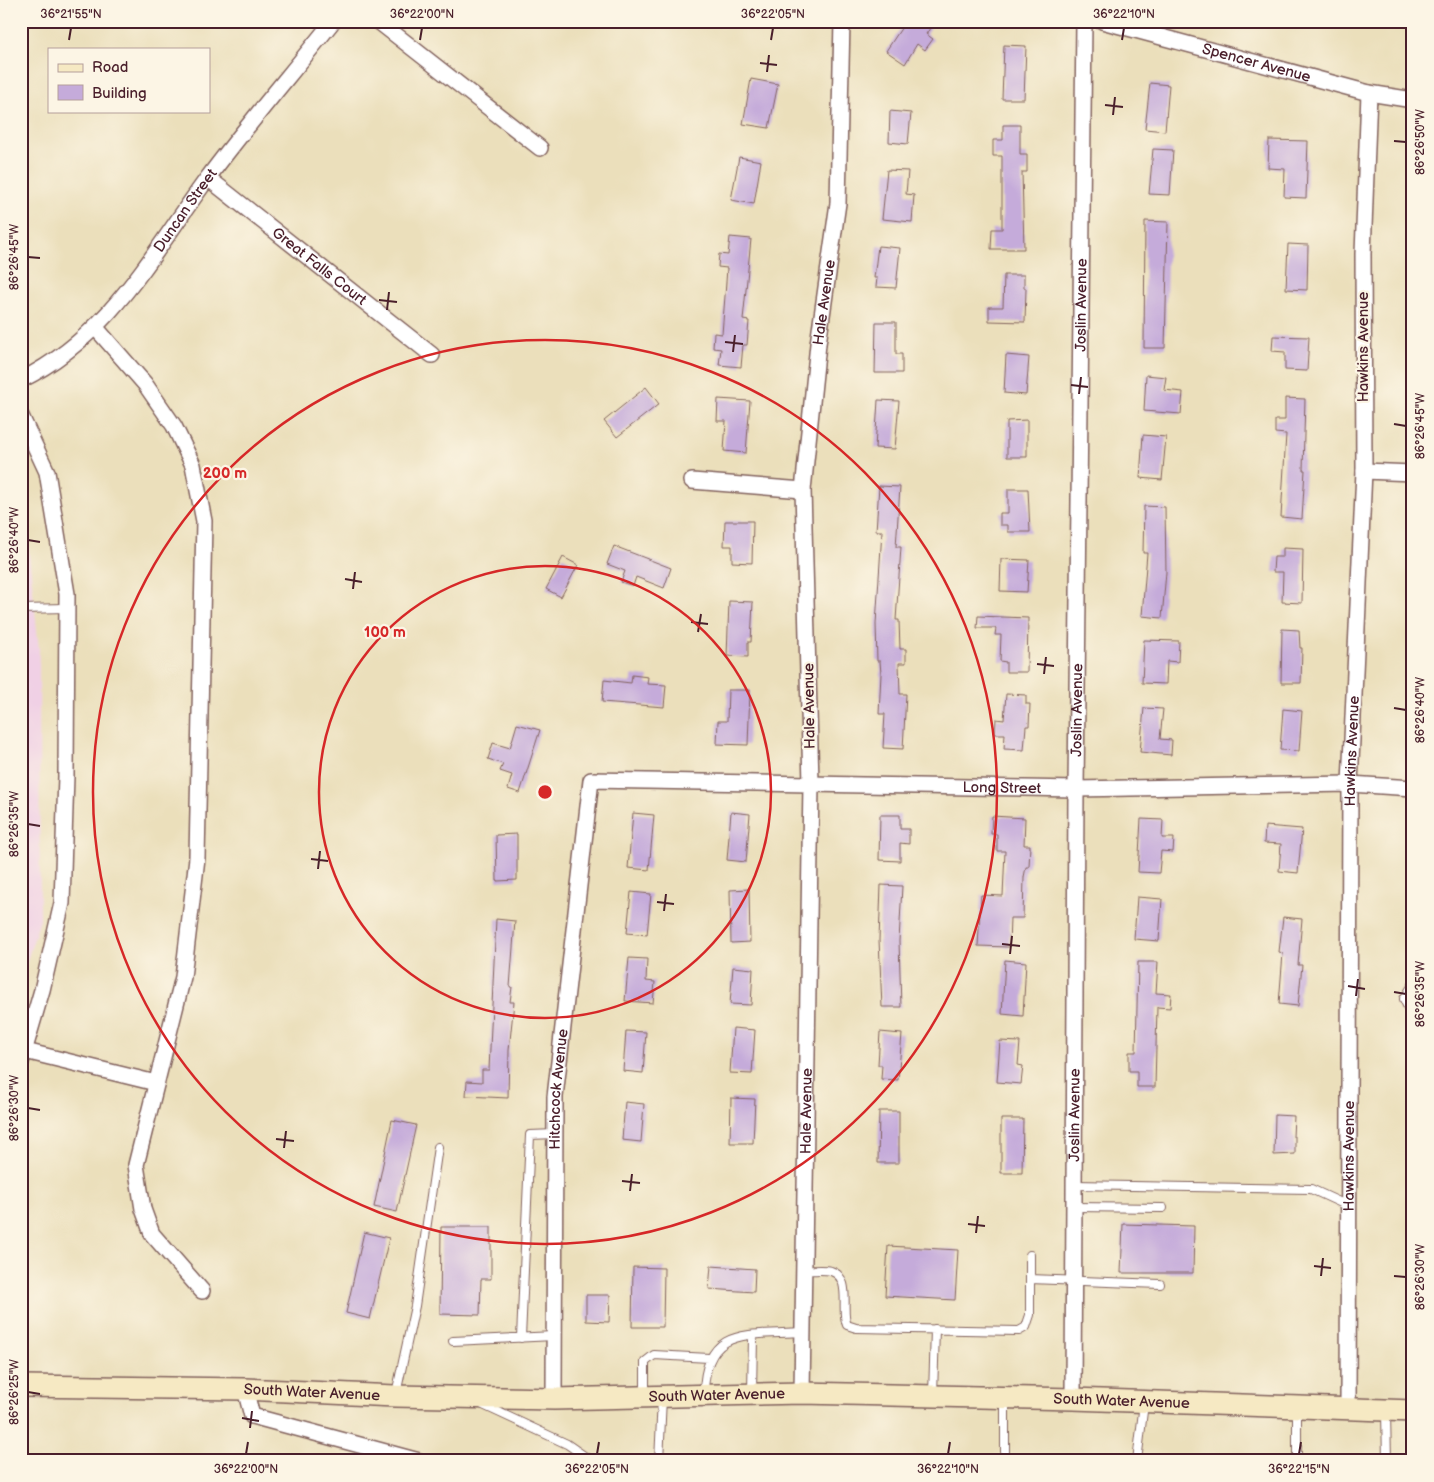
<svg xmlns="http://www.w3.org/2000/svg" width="1434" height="1482" viewBox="0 0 1434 1482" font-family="'Balsamiq Sans',sans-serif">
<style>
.built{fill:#f0d0e5}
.building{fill:#c5abda}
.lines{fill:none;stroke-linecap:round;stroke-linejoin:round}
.service-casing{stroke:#82625d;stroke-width:10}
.minor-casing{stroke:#82625d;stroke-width:18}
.secondary-casing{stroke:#82625d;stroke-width:24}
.service{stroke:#fff;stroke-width:8}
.minor{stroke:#fff;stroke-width:15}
.secondary{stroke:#f6e9c3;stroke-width:21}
.ticks{fill:none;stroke:#4a1f2b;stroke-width:2}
.ring{fill:none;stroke:#d62828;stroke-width:2.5}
.labels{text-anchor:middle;stroke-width:4.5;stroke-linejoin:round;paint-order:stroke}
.street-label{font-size:15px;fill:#4a1f2b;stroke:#fcf5e5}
.centre{fill:#d62828;stroke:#fcf5e5;stroke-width:2.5}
.ring-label{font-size:15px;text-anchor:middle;font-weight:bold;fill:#d62828;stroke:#fcf5e5;stroke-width:4.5;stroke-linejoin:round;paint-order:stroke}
.neatline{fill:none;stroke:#4a1f2b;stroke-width:2}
.ticks-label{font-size:12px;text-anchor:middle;fill:#4a1f2b}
</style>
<rect width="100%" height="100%" fill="#fcf5e5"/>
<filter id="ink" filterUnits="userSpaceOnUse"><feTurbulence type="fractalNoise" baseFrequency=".02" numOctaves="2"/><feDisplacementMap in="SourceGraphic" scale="10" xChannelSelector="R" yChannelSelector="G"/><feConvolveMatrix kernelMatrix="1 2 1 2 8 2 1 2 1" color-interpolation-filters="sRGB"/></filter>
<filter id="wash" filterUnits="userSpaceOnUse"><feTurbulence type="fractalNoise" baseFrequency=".0096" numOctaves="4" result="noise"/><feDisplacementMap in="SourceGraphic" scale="20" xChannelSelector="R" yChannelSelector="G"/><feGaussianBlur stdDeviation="1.12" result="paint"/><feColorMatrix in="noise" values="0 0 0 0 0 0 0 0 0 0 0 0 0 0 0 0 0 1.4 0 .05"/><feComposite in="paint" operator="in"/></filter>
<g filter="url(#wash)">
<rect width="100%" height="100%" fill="#ebdfbb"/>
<path class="built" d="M 21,478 L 39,649 L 40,920 L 21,979 Z"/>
<g id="blocks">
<path class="building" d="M 906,21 L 935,21 L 926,34 L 933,39 L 925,50 L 917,44 L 905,64 L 886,51 Z
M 1004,45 L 1026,46 L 1024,99 L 1002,99 Z
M 751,79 L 778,84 L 769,128 L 743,124 Z
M 1150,83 L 1169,85 L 1165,131 L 1145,129 Z
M 890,111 L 911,113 L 908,144 L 889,142 Z
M 1003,125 L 1020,125 L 1020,154 L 1027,154 L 1027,172 L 1022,172 L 1024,249 L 991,249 L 992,229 L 1002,229 L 1002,156 L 993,156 L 993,140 L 1003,140 Z
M 1269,140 L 1308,141 L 1306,198 L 1284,197 L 1285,169 L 1268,168 Z
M 1153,149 L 1173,150 L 1170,195 L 1149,194 Z
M 739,157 L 761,161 L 754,204 L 731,200 Z
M 887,170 L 908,171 L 906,194 L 914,195 L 912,222 L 882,219 Z
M 1145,221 L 1168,222 L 1165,348 L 1144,348 Z
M 730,237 L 751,239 L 743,320 L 749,321 L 747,345 L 743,345 L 741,367 L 719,365 L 721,349 L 713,348 L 714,333 L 722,334 L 725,296 L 727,268 L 718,267 L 719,254 L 728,255 Z
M 1288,244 L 1308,245 L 1307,290 L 1286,289 Z
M 878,246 L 900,248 L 896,288 L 876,287 L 877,278 L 874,278 Z
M 1004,275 L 1024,275 L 1024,288 L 1026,288 L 1025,322 L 989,321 L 989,307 L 1003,307 Z
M 876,322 L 896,322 L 896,354 L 902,354 L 902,373 L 875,373 Z
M 1273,336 L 1309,337 L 1307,371 L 1285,370 L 1285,352 L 1272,351 Z
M 1006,355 L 1029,357 L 1026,395 L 1004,393 Z
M 1146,375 L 1166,377 L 1164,390 L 1183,392 L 1181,414 L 1144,411 Z
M 646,387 L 659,404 L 617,437 L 604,421 Z
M 1285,398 L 1305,399 L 1303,470 L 1305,470 L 1302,519 L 1281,517 L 1286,434 L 1275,433 L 1275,420 L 1285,420 Z
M 718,399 L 750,401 L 746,453 L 724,451 L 726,421 L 717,421 Z
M 878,400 L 899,401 L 895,449 L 875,448 Z
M 1027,420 L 1027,457 L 1007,457 L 1007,421 Z
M 1143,435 L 1166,437 L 1162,480 L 1140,478 Z
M 879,486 L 900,487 L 896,547 L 901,547 L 896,620 L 899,620 L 900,649 L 906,649 L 906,663 L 899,663 L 900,694 L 906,694 L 903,749 L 883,748 L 885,714 L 879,714 L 881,674 L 880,661 L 877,661 L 876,624 L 882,531 L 876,531 Z
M 1008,489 L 1028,489 L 1030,532 L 1008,532 L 1008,525 L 1000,525 L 1000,513 L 1008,513 Z
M 1144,506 L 1165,507 L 1166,572 L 1162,618 L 1142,616 L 1147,553 L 1143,553 Z
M 725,521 L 753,521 L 752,563 L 732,562 L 732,546 L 724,546 Z
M 614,546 L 671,568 L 664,588 L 636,577 L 633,586 L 621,582 L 625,571 L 607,564 Z
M 1283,548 L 1303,549 L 1302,603 L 1282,602 L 1283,572 L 1273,572 L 1274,557 L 1283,557 Z
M 563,557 L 578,565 L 561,597 L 546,589 Z
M 1001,559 L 1029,560 L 1027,592 L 1000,591 Z
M 729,601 L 753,602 L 751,642 L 748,642 L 748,657 L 727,656 Z
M 978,616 L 1028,618 L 1027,672 L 1006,672 L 1006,662 L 1000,661 L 1001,635 L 995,635 L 996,628 L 977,628 Z
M 1282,629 L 1299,630 L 1300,648 L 1302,648 L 1301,683 L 1281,683 Z
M 1144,640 L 1179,641 L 1178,662 L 1167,661 L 1166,684 L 1142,683 Z
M 632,675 L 648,677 L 647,684 L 666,685 L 664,707 L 602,702 L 604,680 L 631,683 Z
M 728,690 L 750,690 L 748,745 L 717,744 L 718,721 L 727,721 Z
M 1006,694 L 1026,695 L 1026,704 L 1030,704 L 1029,726 L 1026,726 L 1024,750 L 1004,749 L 1005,734 L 995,734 L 996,719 L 1004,720 Z
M 1144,708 L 1163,709 L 1160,739 L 1172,740 L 1171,755 L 1140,752 Z
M 1283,709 L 1302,711 L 1299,751 L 1280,750 Z
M 517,724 L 540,730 L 520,793 L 508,789 L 512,775 L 500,771 L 503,764 L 488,759 L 493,743 L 510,748 Z
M 731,812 L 750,814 L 746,862 L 727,860 Z
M 633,813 L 654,815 L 649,870 L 628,868 Z
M 880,815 L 900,815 L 900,829 L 909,829 L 909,844 L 900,843 L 900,861 L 879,860 Z
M 992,816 L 1025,818 L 1024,845 L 1030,845 L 1029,867 L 1026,867 L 1024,877 L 1023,918 L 1010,918 L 1009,947 L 978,946 L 981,895 L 1003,896 L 1005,851 L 997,851 L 997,834 L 991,834 Z
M 1141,819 L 1163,820 L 1162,838 L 1174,838 L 1173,852 L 1161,851 L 1159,873 L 1138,872 Z
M 1265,826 L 1302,829 L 1298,873 L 1279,871 L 1281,844 L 1264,843 Z
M 517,834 L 517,880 L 497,881 L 496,835 Z
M 881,885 L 902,886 L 899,941 L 901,1007 L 882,1007 L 879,940 Z
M 749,889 L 750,942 L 731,943 L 730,890 Z
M 631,892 L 651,894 L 647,935 L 627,933 Z
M 1137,897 L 1162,899 L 1159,941 L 1134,939 Z
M 1283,917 L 1302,919 L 1298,965 L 1302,965 L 1298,1006 L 1279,1004 L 1283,953 L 1279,952 Z
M 496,919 L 515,921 L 510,987 L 512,987 L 510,1002 L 514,1002 L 509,1050 L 508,1098 L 466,1096 L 467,1081 L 482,1082 L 482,1070 L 489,1070 Z
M 629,958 L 647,959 L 646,981 L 655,982 L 653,1003 L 625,1001 Z
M 1005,960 L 1026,962 L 1023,1016 L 1002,1014 Z
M 1138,962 L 1158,962 L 1156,993 L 1171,994 L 1170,1008 L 1157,1007 L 1155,1087 L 1137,1087 L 1137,1071 L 1129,1071 L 1129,1052 L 1136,1052 Z
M 733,967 L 753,969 L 751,1005 L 730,1004 Z
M 733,1028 L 755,1030 L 752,1074 L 730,1073 Z
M 626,1031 L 646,1032 L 643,1073 L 623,1071 Z
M 880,1032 L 902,1034 L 898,1080 L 881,1079 L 882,1065 L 878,1065 Z
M 1000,1041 L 1020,1042 L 1018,1065 L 1023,1066 L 1021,1084 L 997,1082 Z
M 731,1098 L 755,1099 L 753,1143 L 730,1143 Z
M 625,1102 L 644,1104 L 641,1142 L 622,1140 Z
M 879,1111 L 899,1111 L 899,1163 L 878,1163 Z
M 1275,1115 L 1294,1116 L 1293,1137 L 1295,1137 L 1295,1154 L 1274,1155 Z
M 1001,1119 L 1023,1119 L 1022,1173 L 1001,1173 Z
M 392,1120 L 416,1125 L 397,1212 L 374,1207 Z
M 1123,1224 L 1194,1226 L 1193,1273 L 1121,1273 Z
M 441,1227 L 491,1227 L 491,1279 L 481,1279 L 480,1315 L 440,1314 Z
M 364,1232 L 389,1238 L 370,1319 L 346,1313 Z
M 888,1246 L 958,1250 L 955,1300 L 885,1296 Z
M 711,1266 L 755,1269 L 754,1292 L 709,1289 Z
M 633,1267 L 664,1268 L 663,1327 L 632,1327 Z
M 586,1295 L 610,1295 L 609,1322 L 586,1321 Z"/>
</g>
</g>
<g filter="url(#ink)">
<use href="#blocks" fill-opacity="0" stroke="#82625d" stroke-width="1"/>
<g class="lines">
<g class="service-casing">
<path id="service" d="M 21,609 L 67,608
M 1413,985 L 1404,999 L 1413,1018
M 1074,1185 L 1311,1189 L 1348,1206
M 1074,1207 L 1163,1208
M 803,1270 C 812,1271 823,1269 831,1271 C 853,1278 840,1311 847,1325 L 856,1328 L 1019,1331 L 1026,1327 L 1030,1315 L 1030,1255
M 1030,1279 L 1160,1284
M 521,1338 L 530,1135 L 555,1134
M 453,1341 L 554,1336
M 704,1393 C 705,1325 749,1336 803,1332
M 396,1394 L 415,1306 L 438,1147
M 752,1394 L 753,1336
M 933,1395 L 935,1329
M 645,1396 L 645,1362 L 654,1355 L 709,1358
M 1005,1399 L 1005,1461
M 481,1404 L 567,1444 L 590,1460 L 598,1461
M 1386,1412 L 1387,1461
M 659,1461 L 662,1398
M 1137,1461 L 1144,1403
M 1297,1461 L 1297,1408"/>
</g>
<g class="minor-casing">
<g id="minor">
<path d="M 378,21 L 540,148"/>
<path id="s1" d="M 1102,21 L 1369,93 L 1413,100"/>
<path id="s2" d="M 208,178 L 432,355"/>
<path d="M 96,328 L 145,384 L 174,426 L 193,465 L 204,521 L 197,858 L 183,977 L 136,1165 L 143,1209 L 152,1234 L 202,1291"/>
<path id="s3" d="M 21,380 C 110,336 151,255 207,179 C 247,125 291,74 333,21"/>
<path d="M 21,416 L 47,472 L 67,594 L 66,776 L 62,903 L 42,990 L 21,1062"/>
<path d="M 1364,471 L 1413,473"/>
<path d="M 692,481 L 803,490"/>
<path d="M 21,1050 L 156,1083"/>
<path d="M 245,1389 L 252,1416 L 419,1461"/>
<path id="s4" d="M 802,1393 L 811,783 L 803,490 L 818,344 L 838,203 L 842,21"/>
<path id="s5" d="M 554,1399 L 555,1097 L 591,780 L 1076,789 L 1350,784 L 1413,788"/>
<path id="s6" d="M 1073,1399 L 1076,789 L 1084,21"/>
<path id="s7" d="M 1348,1410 L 1350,784 L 1364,471 L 1363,254 L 1369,93"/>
</g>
</g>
<g class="secondary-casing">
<g id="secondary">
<path id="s8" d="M 21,1386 L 245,1389 L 395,1396 L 554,1399 L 802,1393 L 1073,1399 L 1413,1411"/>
</g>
</g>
<use href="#service" class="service"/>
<use href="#minor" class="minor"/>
<use href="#secondary" class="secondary"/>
</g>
</g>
<path class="ticks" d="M 69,40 L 71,28M 420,40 L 422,28M 771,40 L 773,28M 1122,40 L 1124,28M 760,63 L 777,65M 767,72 L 769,55M 1105,105 L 1123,107M 1113,115 L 1115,97M 1394,141 L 1406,142M 28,257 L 40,258M 379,300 L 397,302M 387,310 L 389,292M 725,342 L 743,344M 733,352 L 735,335M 1071,385 L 1088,387M 1079,394 L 1081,377M 1394,424 L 1406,426M 28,540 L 40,542M 345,579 L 362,582M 353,589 L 355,572M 691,622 L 708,624M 698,632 L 701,614M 1037,664 L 1054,666M 1044,674 L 1046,657M 1394,708 L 1406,710M 28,824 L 40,826M 311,859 L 328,861M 318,869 L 320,851M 657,902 L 674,904M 664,911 L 666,894M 1002,944 L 1020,946M 1010,954 L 1012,936M 1348,986 L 1365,989M 1394,992 L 1406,994M 1356,996 L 1358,979M 28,1108 L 40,1110M 276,1139 L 294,1141M 284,1148 L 286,1131M 622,1181 L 640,1183M 630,1191 L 632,1174M 968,1224 L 985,1226M 976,1233 L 978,1216M 1314,1266 L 1331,1268M 1321,1276 L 1323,1258M 1394,1276 L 1406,1277M 28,1392 L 40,1394M 242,1418 L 259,1421M 250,1428 L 252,1411M 246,1454 L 248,1442M 597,1454 L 599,1442M 948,1454 L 950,1442M 1299,1454 L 1301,1442"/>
<g class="ring">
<circle cx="545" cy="792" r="226"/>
<circle cx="545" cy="792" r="452"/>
</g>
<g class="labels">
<g class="street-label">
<text dy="5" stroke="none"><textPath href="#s1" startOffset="160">Spencer Avenue</textPath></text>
<text dy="5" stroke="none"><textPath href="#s3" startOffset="239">Duncan Street</textPath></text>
<text dy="5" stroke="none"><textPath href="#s2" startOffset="142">Great Falls Court</textPath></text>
<text dy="5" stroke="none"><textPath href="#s4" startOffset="1092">Hale Avenue</textPath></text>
<text dy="5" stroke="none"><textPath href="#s6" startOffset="1094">Joslin Avenue</textPath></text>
<text transform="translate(1363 347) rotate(-90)" y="5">Hawkins Avenue</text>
<text transform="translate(809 706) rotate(-91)" y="5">Hale Avenue</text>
<text dy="5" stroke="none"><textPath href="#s6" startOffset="689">Joslin Avenue</textPath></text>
<text dy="5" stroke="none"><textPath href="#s7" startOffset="659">Hawkins Avenue</textPath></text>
<text dy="5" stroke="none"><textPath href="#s5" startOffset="1032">Long Street</textPath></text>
<text dy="5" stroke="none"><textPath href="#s5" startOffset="310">Hitchcock Avenue</textPath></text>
<text dy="5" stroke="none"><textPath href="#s4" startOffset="282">Hale Avenue</textPath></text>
<text dy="5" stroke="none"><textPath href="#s6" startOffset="284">Joslin Avenue</textPath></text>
<text dy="5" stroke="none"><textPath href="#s7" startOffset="254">Hawkins Avenue</textPath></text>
<text dy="5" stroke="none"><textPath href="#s8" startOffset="291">South Water Avenue</textPath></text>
<text dy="5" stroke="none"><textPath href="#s8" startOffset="696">South Water Avenue</textPath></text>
<text dy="5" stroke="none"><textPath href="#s8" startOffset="1101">South Water Avenue</textPath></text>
</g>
</g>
<circle cx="545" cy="792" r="8" class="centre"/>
<g class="ring-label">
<text x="225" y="478">200 m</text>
<text x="385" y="637">100 m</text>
</g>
<rect width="1434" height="1482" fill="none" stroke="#fcf5e5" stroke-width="55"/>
<rect x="48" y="48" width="162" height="65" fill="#fcf5e5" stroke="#b59f9b"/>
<rect x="58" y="64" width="25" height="8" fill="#f6e9c3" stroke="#b59f9b"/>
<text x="92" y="72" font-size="15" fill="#4a1f2b">Road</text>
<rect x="58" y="85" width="25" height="15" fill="#c5abda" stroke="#b59f9b"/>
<text x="92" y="98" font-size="15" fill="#4a1f2b">Building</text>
<rect x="28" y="28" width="1378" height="1426" class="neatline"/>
<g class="ticks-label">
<text x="71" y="18">36°21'55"N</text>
<text x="422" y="18">36°22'00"N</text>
<text x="773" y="18">36°22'05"N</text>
<text x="1124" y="18">36°22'10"N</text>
<text transform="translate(1420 142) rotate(-90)" y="4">86°26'50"W</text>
<text transform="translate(14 257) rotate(-90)" y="4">86°26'45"W</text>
<text transform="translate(1420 426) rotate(-90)" y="4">86°26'45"W</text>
<text transform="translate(14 540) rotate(-90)" y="4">86°26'40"W</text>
<text transform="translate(1420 710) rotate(-90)" y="4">86°26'40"W</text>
<text transform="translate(14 824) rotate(-90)" y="4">86°26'35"W</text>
<text transform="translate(1420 994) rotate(-90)" y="4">86°26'35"W</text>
<text transform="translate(14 1108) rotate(-90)" y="4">86°26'30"W</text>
<text transform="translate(1420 1277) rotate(-90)" y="4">86°26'30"W</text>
<text transform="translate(14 1392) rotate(-90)" y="4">86°26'25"W</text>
<text x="246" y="1473">36°22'00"N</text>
<text x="597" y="1473">36°22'05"N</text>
<text x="948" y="1473">36°22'10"N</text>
<text x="1299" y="1473">36°22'15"N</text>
</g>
</svg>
